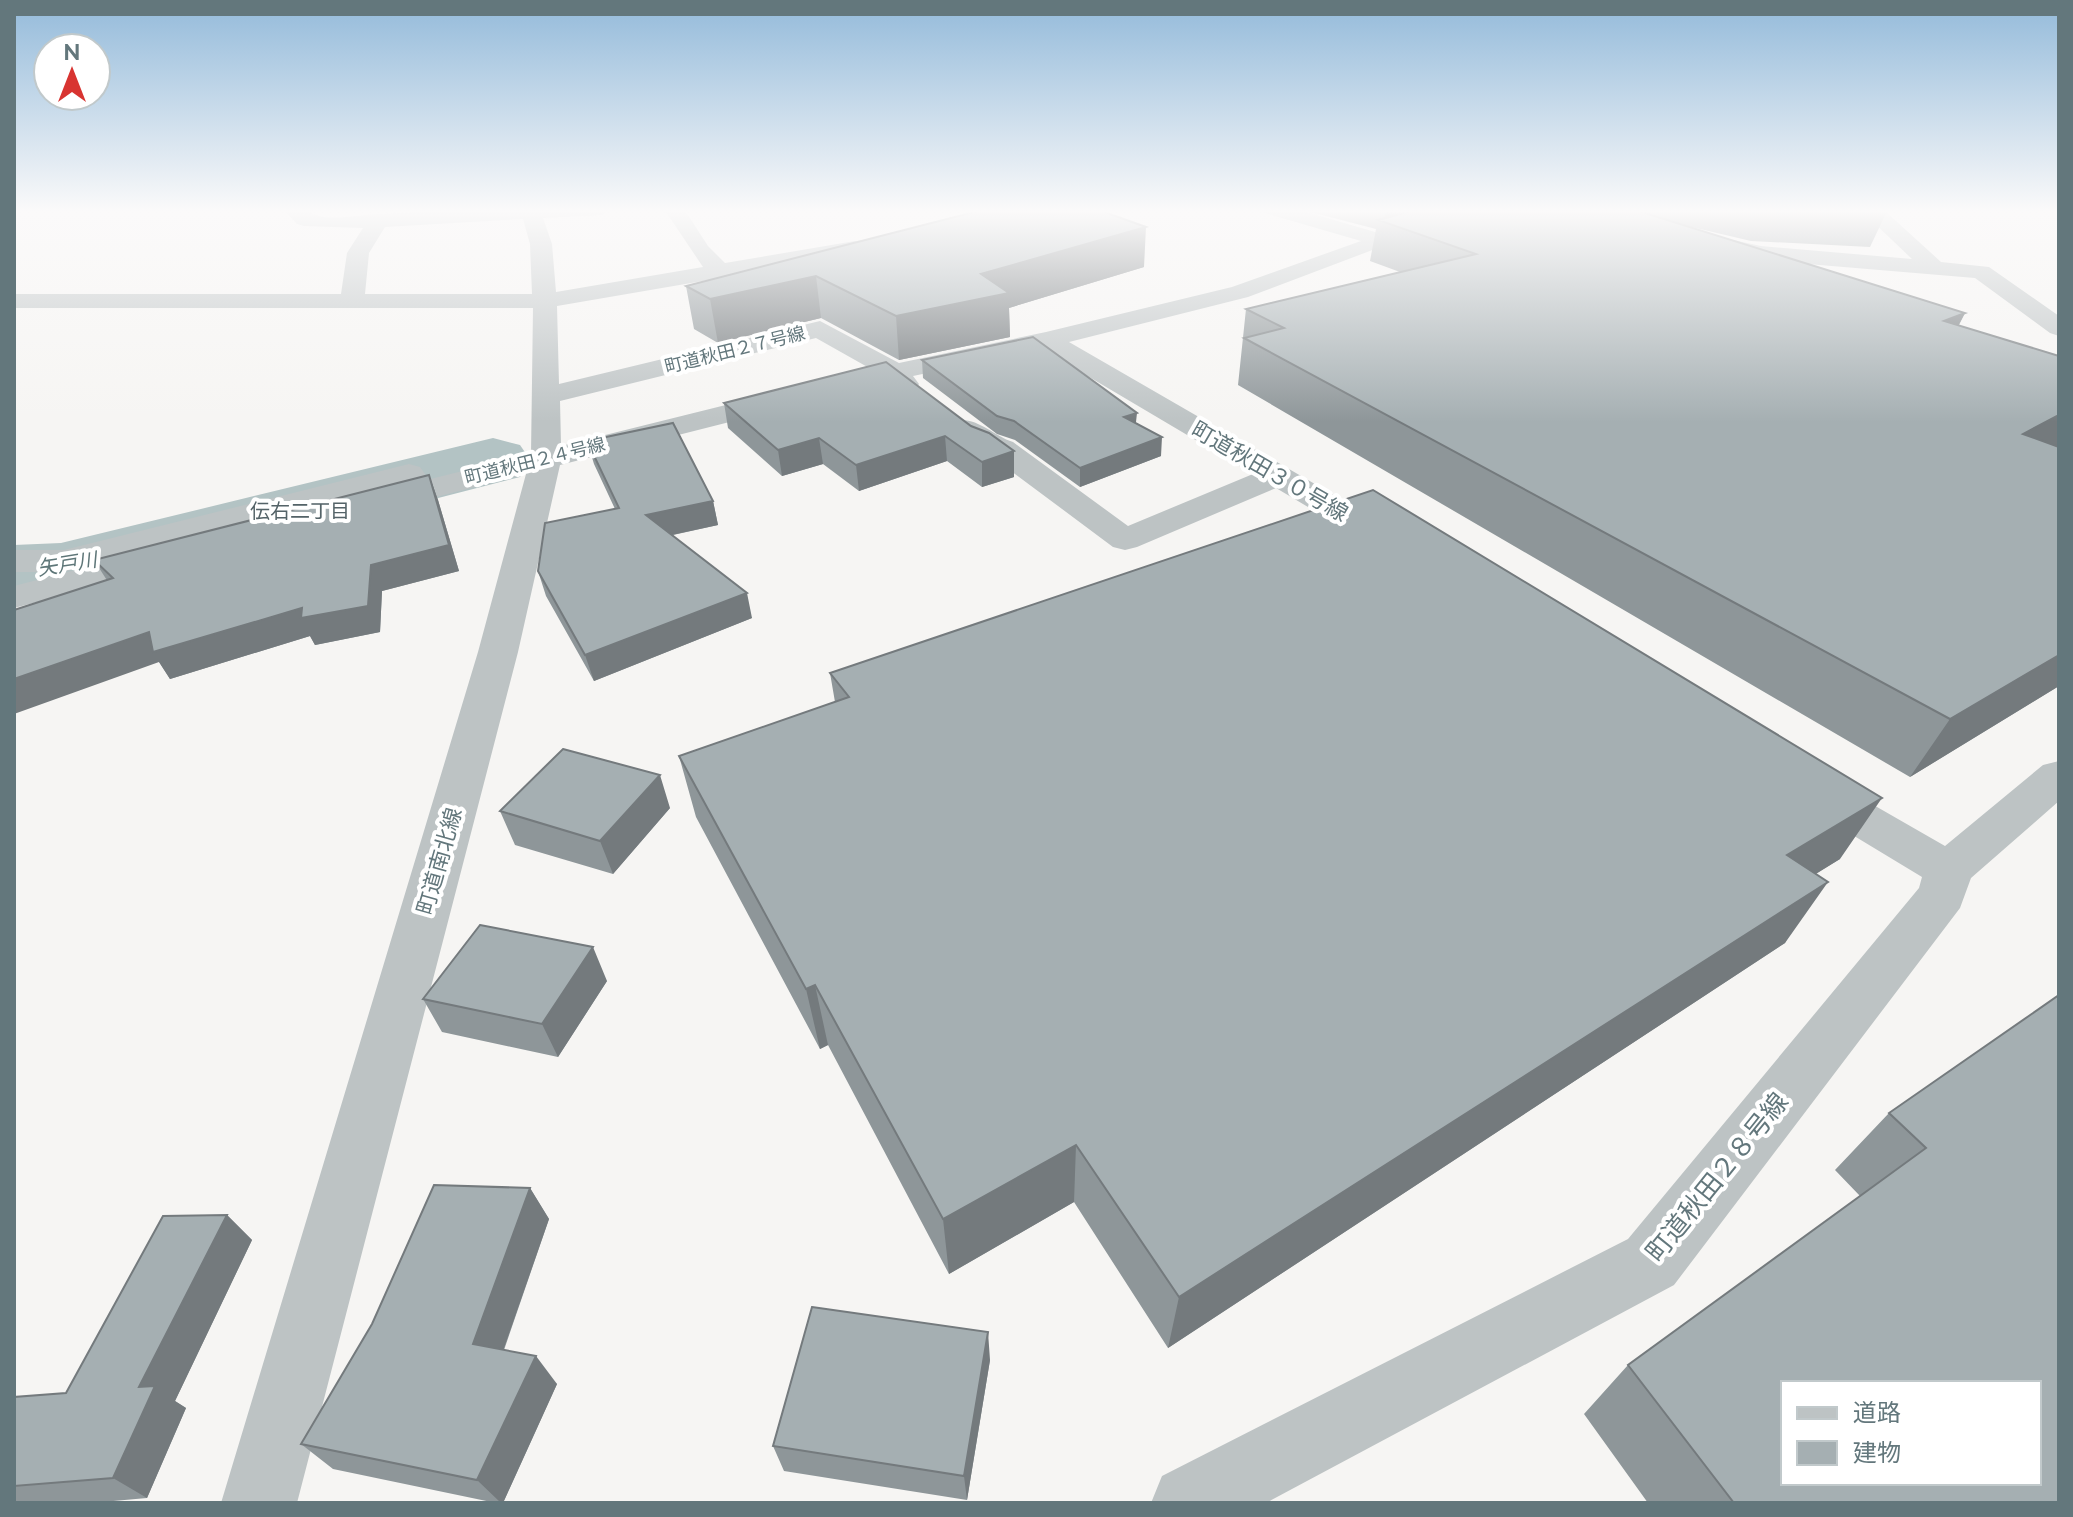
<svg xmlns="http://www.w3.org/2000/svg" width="2073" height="1517" viewBox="0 0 2073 1517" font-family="Raleway,'Noto Sans JP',sans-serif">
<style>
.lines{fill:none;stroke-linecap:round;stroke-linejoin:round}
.river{fill:#b3c3c4;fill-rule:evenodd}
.minor{fill:#bdc3c4;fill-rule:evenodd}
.wall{fill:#8e9699}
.shaded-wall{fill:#747a7d}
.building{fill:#a5afb2;stroke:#747a7d;stroke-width:2;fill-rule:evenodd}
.labels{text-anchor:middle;stroke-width:8;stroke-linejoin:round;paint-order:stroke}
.far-street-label{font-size:18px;fill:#63777c;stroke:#fff}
.far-neighbourhood-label{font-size:20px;fill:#546368;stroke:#fff}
.far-water-label{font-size:20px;font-style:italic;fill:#5e7678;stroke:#fff}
.street-label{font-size:22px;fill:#63777c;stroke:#fff}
.near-street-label{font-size:26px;fill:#63777c;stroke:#fff}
</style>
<rect width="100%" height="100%" fill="#f6f5f3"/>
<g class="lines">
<path class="river" d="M 493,438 L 520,445 L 531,461 L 520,477 L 61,595 L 14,597 L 14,545 L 61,543 Z"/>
<path class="minor" d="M 283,209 L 305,209 C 320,224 357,215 377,214 C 455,210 534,209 612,209 L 602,215 L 543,218 L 552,244 L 556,292 L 703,267 L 664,209 L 684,209 L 708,246 L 725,263 L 855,241 L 866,248 L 855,255 L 557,306 L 559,384 L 820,321 L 899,363 L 1046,332 L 1232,287 L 1361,241 L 1265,213 L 1262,209 L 1296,209 L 1382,234 L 1451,209 L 1481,209 L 1248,297 L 1069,342 L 1391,528 L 1396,535 L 1391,542 L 1379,545 L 1367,542 L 1276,488 L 1137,547 L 1125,550 L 1113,547 L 991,456 C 975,450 959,442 949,427 L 953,421 C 976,415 992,435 1013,442 L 1128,526 L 1253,474 L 1042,349 L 913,376 L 919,384 L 915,390 C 902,393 896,391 887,382 L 560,465 L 518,652 L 297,1503 L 221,1503 L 478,652 L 526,474 L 378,512 L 366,509 L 362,502 L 366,495 L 531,454 L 533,308 L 14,308 L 14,294 L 341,294 L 347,253 L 363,228 L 304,226 L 297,224 ZM 523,219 L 530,244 L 532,294 L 365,294 L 369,253 L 385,227 ZM 816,338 L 871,369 L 561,446 L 560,401 Z
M 1845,209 L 1884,210 L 1941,262 L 1989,267 L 2059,316 L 2059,336 L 2050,333 L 1975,278 L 1761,260 L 1711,249 L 1708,244 L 1719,237 L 1761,246 L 1912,259 L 1870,219 Z
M 409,464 L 420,467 L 425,474 L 420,481 L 64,572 L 14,572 L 14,550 L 64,550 Z
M 160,548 L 173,551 L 178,559 L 173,567 L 14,608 L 14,586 Z
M 2059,761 L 2059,801 L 1971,878 L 1960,908 L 1674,1285 L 1266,1503 L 1151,1503 L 1162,1476 L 1628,1239 L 1919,888 L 1922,877 L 1798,802 L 1791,791 L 1798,780 L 1814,775 L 1830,780 L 1945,846 L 2043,765 Z"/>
</g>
<path class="wall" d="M 986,209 L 1144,267 L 1009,308 L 1010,337 L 899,360 L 821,318 L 718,343 L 694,329 L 686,286 Z
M 1299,209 L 1888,209 L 1870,247 L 1751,241 L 1683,225 L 1965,313 L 1959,325 L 2059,686 L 1910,777 L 1238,385 L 1246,309 L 1400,272 L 1370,261 L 1376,229 Z
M 922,360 L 1136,423 L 1161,456 L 1080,487 L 1015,440 L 997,434 L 923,378 Z
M 724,403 L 971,426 L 1014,451 L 1014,477 L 982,487 L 947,461 L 859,491 L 823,464 L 782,476 L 728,428 Z
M 587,441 L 713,501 L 718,525 L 673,535 L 752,618 L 594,681 L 546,596 L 538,571 L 615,509 L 594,464 Z
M 429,475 L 438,500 L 459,571 L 382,591 L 380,632 L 315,645 L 310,636 L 170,679 L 94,560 Z
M 830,673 L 1840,859 L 1815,874 L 1785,943 L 1168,1348 L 1074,1202 L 949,1274 L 828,1045 L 820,1049 L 696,817 L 679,756 L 835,702 Z
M 670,808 L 613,874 L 515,845 L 500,811 Z
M 607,981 L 558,1057 L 442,1032 L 423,999 Z
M 2059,995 L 2059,1503 L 1648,1503 L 1584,1414 L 1628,1365 L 1860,1196 L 1835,1170 L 1889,1113 Z
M 530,1188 L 549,1219 L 504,1350 L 557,1384 L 503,1503 L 496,1503 L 333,1469 L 301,1444 Z
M 227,1215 L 252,1240 L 175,1401 L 186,1408 L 147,1498 L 91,1503 L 14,1503 L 14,1397 L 66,1393 Z
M 990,1360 L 967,1500 L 784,1471 L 773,1446 Z"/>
<path class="shaded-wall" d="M 1386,209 L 1410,209 L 1407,222 L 1384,222 Z
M 1146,227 L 1144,267 L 1009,308 L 1010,337 L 899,360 L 896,316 L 981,274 Z
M 816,276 L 821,318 L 718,343 L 710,299 Z
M 1965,313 L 1940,359 L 1944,321 Z
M 1137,413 L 1135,431 L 1124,417 Z
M 2059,415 L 2059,448 L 2023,434 Z
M 945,436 L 947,461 L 859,491 L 856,465 Z
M 1162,437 L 1161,456 L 1080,487 L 1080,468 Z
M 819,438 L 823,464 L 782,476 L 778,450 Z
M 1014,451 L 1014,477 L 982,487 L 982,462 Z
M 429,475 L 438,500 L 459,571 L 382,591 L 380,632 L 315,645 L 310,636 L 170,679 L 159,662 L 14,714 L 14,679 L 149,632 L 371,565 Z
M 713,501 L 718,525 L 653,539 L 646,515 Z
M 747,593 L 752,618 L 594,681 L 585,655 Z
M 2059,655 L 2059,686 L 1910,777 L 1950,719 Z
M 660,775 L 670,808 L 613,874 L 600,841 Z
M 1882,798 L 1840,859 L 1748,916 L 1787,855 Z
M 1828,882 L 1785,943 L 1168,1348 L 1179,1297 Z
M 593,947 L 607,981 L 558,1057 L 542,1024 Z
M 815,985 L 828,1045 L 820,1049 L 806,989 Z
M 1076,1145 L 1074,1202 L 949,1274 L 943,1219 Z
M 530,1188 L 549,1219 L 496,1371 L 473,1344 Z
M 227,1215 L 252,1240 L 175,1401 L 186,1408 L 147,1498 L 113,1478 L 139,1387 Z
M 988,1332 L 990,1360 L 967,1500 L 964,1476 Z
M 536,1356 L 557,1384 L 503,1503 L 501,1503 L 477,1480 Z"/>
<path class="building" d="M 986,209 L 1096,209 L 1146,227 L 981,274 L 1009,293 L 896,316 L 816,276 L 710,299 L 686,286 Z
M 1420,209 L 1632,209 L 1965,313 L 1944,321 L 2059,356 L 2059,415 L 2023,434 L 2059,447 L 2059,655 L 1950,719 L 1244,338 L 1284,328 L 1246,309 L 1476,254 L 1378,220 Z
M 1033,337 L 1137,413 L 1124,417 L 1162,437 L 1080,468 L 1014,421 L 997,416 L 922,360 Z
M 886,362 L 971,426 L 989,433 L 1014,451 L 982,462 L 945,436 L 856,465 L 819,438 L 778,450 L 724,403 Z
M 673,423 L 713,501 L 646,515 L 747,593 L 585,655 L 538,571 L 545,523 L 619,508 L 587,441 Z
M 429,475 L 449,545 L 371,565 L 368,606 L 301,618 L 302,608 L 153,652 L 149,632 L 14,679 L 14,610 L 113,578 L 94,560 Z
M 1373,490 L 1882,798 L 1787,855 L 1828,882 L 1179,1297 L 1076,1145 L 943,1219 L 815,985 L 806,989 L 679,756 L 849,697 L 830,673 Z
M 563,749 L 660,775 L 600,841 L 500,811 Z
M 480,925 L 593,947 L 542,1024 L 423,999 Z
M 2059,995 L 2059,1503 L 1734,1503 L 1628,1365 L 1926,1148 L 1889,1113 ZM 1783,1383 L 2039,1383 L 2039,1483 L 1783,1483 Z
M 434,1185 L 530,1188 L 473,1344 L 536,1356 L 477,1480 L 301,1444 L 372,1324 Z
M 227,1215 L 139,1387 L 155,1386 L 113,1478 L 14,1486 L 14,1397 L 66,1393 L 163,1216 Z
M 812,1307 L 988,1332 L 964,1476 L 773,1446 Z"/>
<linearGradient id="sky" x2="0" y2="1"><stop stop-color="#93bada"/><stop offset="0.5" stop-color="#fbfafa"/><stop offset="1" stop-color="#fbfafa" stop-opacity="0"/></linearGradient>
<rect width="2073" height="422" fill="url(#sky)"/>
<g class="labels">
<g class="far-street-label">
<text transform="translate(735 350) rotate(-14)" y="6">町道秋田２７号線</text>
<text transform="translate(535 461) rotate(-14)" y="6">町道秋田２４号線</text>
</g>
<g class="far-neighbourhood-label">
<text x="300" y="518">伝右二丁目</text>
</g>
<g class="far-water-label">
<text transform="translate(67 564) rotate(-9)" y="7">矢戸川</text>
</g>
<g class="street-label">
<text transform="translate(1270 471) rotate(30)" y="8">町道秋田３０号線</text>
<text transform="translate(439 861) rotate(-74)" y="8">町道南北線</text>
</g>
<g class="near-street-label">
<text transform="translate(1717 1177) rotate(-51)" y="9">町道秋田２８号線</text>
</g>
</g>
<rect width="2073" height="1517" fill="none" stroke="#63777c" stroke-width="32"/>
<rect x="1781" y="1381" width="260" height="104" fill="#ffffff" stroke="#c1c9cb" stroke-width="2"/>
<rect x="1797" y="1407" width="40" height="12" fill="#bdc3c4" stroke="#c1c9cb" stroke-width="2"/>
<text x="1853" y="1421" font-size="24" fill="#63777c">道路</text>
<rect x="1797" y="1441" width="40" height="24" fill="#a5afb2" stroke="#c1c9cb" stroke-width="2"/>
<text x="1853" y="1461" font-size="24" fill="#63777c">建物</text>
<g transform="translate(72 72)"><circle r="38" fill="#ffffff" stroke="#c1c9cb" stroke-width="2"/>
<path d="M0-6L14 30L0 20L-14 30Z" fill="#d83431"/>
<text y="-12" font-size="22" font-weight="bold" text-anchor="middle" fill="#63777c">N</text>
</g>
</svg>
